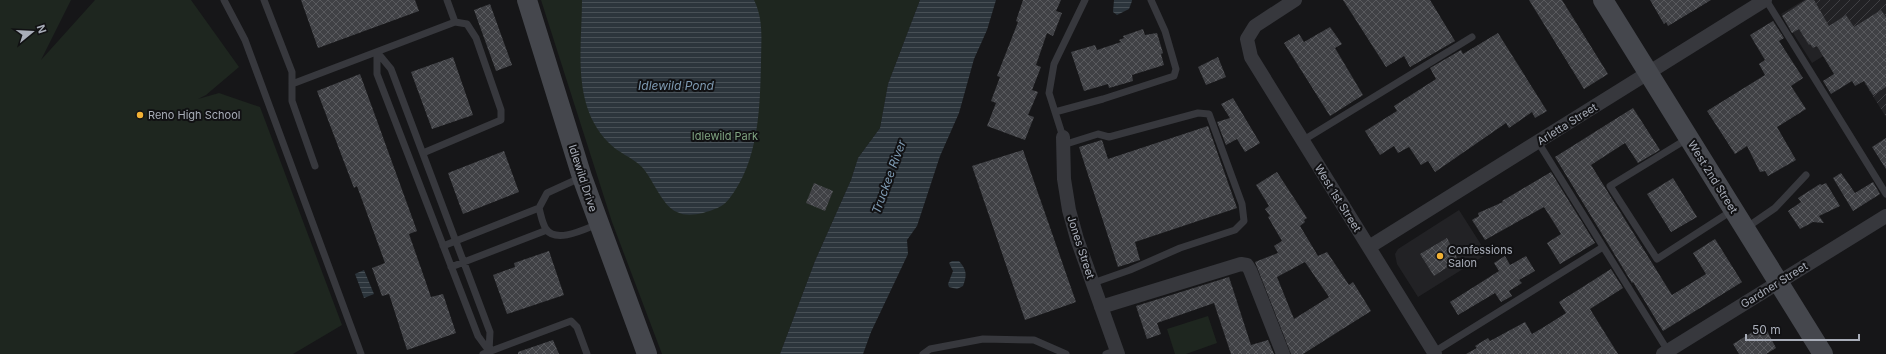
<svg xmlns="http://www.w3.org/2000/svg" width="1886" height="354" viewBox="0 0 1886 354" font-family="Inter,sans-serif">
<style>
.built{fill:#222225}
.industrial{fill:url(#industrial-furrows)}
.green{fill:#1e261f}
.water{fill:url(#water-rules)}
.building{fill:url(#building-cross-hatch);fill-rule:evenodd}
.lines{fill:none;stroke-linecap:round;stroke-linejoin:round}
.lane{stroke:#37383d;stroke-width:7}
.street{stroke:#37383d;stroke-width:14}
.secondary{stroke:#45474d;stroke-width:20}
.poi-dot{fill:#f2b134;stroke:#111113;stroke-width:1.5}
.labels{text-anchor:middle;stroke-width:4;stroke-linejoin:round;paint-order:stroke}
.poi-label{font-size:11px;fill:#a8adb8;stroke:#111113;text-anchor:start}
.street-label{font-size:11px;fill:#a8adb8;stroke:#111113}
.park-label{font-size:11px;fill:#7fa381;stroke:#111113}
.water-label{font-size:12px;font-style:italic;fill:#7f9bb3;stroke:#111113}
</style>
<defs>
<pattern id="industrial-furrows" width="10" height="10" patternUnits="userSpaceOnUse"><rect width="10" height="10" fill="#222225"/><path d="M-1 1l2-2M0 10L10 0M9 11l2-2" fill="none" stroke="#3f3f43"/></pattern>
<pattern id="water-rules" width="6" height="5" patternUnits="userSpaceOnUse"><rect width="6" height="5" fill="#2c353c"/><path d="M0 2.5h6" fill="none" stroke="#485056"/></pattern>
<pattern id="building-cross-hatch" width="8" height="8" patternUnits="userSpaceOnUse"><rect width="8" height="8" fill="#404145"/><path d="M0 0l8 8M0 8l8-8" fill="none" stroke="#595a5e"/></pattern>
</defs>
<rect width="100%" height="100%" fill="#161618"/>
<path class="built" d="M 1804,0 L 1813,0 L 1841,45 L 1812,63 L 1781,14 Z
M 1459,210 L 1487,254 L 1418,297 L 1397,264 L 1395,254 L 1398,249 Z"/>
<path class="industrial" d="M 1813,0 L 1886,0 L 1886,117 L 1841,45 Z"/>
<path class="green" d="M 0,0 L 71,0 L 41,60 L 95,0 L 191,0 L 239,67 L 206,95 L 198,99 L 219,93 L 260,107 L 342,325 L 293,354 L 0,354 Z
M 541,0 L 920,0 L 888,84 L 880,128 L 858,158 L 851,180 L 815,261 L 780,354 L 662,354 L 612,222 Z
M 1208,316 L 1217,343 L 1186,354 L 1175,354 L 1167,329 Z"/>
<path class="water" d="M 582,0 L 754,0 C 764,20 761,41 761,62 C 760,108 759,161 729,199 C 723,207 713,210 703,213 C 694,215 685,216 677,212 C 662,206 653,179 642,167 C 632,157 618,153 608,142 C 571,104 582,47 582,0 Z
M 920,0 L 996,0 L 987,30 L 974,59 L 959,113 L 940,156 L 917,226 L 907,240 L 908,254 L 871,332 L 863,354 L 780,354 L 815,261 L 851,180 L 858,158 L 880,128 L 888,84 Z
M 1114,0 L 1132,0 L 1132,1 L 1129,9 L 1117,15 L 1113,12 Z
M 952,261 L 959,261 C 967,270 967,275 963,286 L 957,289 L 949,287 L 948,284 L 953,271 L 949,263 Z
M 364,270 L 374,294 L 364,298 L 355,274 Z"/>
<path class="building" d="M 301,0 L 415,0 L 419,11 L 318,48 Z
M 1023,0 L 1061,0 L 1056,11 L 1062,13 L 1053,36 L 1047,33 L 1036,65 L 1041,67 L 1032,90 L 1038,92 L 1028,115 L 1034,117 L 1025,140 L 987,126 L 996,103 L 991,101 L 1000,77 L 997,76 L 1018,22 L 1016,21 Z
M 1343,0 L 1430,0 L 1455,41 L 1410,67 L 1404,56 L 1386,67 Z
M 1529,0 L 1562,0 L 1608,74 L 1584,89 Z
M 1650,0 L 1711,0 L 1668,26 L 1666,22 L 1664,24 Z
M 1806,0 L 1814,0 L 1829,26 L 1846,15 L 1854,27 L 1881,10 L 1886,17 L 1886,87 L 1873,95 L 1864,81 L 1855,86 L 1852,81 L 1831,94 L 1823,81 L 1834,74 L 1817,46 L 1813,48 L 1810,44 L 1809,45 L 1799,29 L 1792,33 L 1782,16 Z
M 490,4 L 512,65 L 496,71 L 474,10 Z
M 1773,21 L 1784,38 L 1779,41 L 1803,78 L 1791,86 L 1806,109 L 1777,127 L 1796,160 L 1768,176 L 1765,171 L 1760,172 L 1747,146 L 1735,154 L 1707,111 L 1765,75 L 1759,64 L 1765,60 L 1750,35 Z
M 1330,27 L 1342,44 L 1335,48 L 1363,95 L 1330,116 L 1284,43 L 1299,34 L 1304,42 Z
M 1143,29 L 1145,35 L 1157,33 L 1163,53 L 1161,54 L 1164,65 L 1132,75 L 1133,81 L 1109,88 L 1108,84 L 1084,91 L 1071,52 L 1095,45 L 1097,50 L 1121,42 L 1119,40 L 1124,38 L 1123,36 Z
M 1498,33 L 1547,111 L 1535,118 L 1532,112 L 1509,128 L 1506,123 L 1435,172 L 1428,161 L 1421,165 L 1409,147 L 1398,153 L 1394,146 L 1380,155 L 1365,131 L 1397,111 L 1394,106 L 1436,79 L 1430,68 L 1461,50 L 1463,54 Z
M 453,57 L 473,115 L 432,129 L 411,72 Z
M 1218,57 L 1226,77 L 1206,85 L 1198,67 Z
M 360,74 L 417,231 L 409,234 L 431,297 L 443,294 L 456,333 L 407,350 L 389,294 L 382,296 L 372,268 L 385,263 L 357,186 L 354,188 L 317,91 Z
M 1233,98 L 1260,143 L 1245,152 L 1237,139 L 1226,145 L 1217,122 L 1230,118 L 1221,104 Z
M 1633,108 L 1660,150 L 1638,163 L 1625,143 L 1591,165 L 1672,295 L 1706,274 L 1693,253 L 1715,239 L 1742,282 L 1663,331 L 1633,282 L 1632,283 L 1555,157 Z
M 1208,126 L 1237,208 L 1135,242 L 1140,260 L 1118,267 L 1079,147 L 1102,140 L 1108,159 Z
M 1886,138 L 1886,169 L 1872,147 Z
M 1023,150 L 1076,302 L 1025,320 L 972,166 Z
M 504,151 L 519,192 L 463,214 L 448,173 Z
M 1277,172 L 1307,218 L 1304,220 L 1305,222 L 1300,226 L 1318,256 L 1327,252 L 1349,285 L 1353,282 L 1371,311 L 1303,354 L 1291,354 L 1255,262 L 1278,253 L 1274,246 L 1282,241 L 1268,217 L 1270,216 L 1265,209 L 1269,206 L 1256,185 ZM 1305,262 L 1329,297 L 1294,319 L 1277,277 Z
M 1551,172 L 1595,243 L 1560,264 L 1547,243 L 1561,234 L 1544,207 L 1485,240 L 1472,220 L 1479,216 L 1478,213 L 1503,202 L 1502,201 Z
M 1841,173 L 1855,193 L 1873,182 L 1880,194 L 1853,211 L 1833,178 Z
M 1673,178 L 1697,217 L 1671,232 L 1647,194 Z
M 814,183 L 833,191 L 825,211 L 806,203 Z
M 1826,183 L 1840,206 L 1819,216 L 1824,223 L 1813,222 L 1800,229 L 1788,211 L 1801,202 L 1798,198 L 1820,184 L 1822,185 Z
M 1447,238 L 1458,260 L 1434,276 L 1420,254 Z
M 549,251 L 564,295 L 507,314 L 493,275 L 515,267 L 514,263 Z
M 1505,256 L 1510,265 L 1526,256 L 1535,271 L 1519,280 L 1522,283 L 1509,291 L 1512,296 L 1501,302 L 1495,293 L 1458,315 L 1450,302 L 1499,271 L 1494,263 Z
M 1611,269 L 1623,288 L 1590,309 L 1618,354 L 1466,354 L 1477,348 L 1475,346 L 1488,338 L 1490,341 L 1525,322 L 1532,334 L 1544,327 L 1566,313 L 1559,302 Z
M 1229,277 L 1251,345 L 1268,340 L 1274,354 L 1231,354 L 1214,303 L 1157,323 L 1161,334 L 1147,339 L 1136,306 Z
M 1764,325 L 1776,348 L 1766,354 L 1739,354 L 1733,344 Z
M 553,340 L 559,354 L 518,354 L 518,352 Z"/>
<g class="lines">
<path class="lane" d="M 224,0 L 245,40 L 361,354
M 264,0 L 292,72 L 292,101 L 315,166
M 447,0 L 455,22
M 1766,0 L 1886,194
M 377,52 L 391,69 L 490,332 L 489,351
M 377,52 L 377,74 L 478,336 L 489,351
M 292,84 L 455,22 L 467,24 L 476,38 L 501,110 L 501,120 L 423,153
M 1055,112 L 1103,99 L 1174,76 L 1176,69 L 1165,31 L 1151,0
M 1063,137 L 1049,93 L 1054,64 L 1085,0
M 1687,139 L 1610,186 L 1657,259 L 1733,210
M 1302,141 L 1472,37
M 1538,142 L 1668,351
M 1063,145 L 1098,134 L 1109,137 L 1198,113 L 1209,114 L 1242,204 L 1244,221 L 1235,230 L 1180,248 L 1130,270 L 1093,283
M 582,177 L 547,193 L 539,208 C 541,215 542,223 546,229 C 556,244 585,229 598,224
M 1746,228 L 1775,208 L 1806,175
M 443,246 L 539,208
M 451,267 L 547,230
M 1434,352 L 1603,247
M 483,354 L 571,321 L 577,327 L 587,354
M 923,354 L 930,349 L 983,339 L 1034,340 L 1066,354
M 1106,354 L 1117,350"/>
<path class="street" d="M 1295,0 L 1255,26 L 1247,39 L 1251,57 L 1435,354
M 1063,137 L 1064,179 L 1069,210 L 1077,239 L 1118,354
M 1369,247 L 1765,0
M 1101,307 L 1241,264 L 1247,265 L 1250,270 L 1283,354
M 1663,354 L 1886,216"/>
<path class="secondary" d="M 527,0 L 582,177 L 647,354
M 1603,0 L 1823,354"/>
</g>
<g class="poi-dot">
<circle cx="140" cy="115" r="4"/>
<circle cx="1440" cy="256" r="4"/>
</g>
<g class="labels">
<g class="poi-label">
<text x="148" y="119">Reno High School</text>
<text x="1448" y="254">Confessions<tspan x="1448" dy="13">Salon</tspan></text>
</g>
<g class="street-label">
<text transform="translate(1567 124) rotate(-32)" y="4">Arletta Street</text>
<text transform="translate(1713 177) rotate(58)" y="4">West 2nd Street</text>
<text transform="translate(583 178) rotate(72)" y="4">Idlewild Drive</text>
<text transform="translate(1338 198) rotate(58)" y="4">West 1st Street</text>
<text transform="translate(1081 247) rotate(72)" y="4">Jones Street</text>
<text transform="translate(1774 285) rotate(-32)" y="4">Gardner Street</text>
</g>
<g class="park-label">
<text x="725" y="140">Idlewild Park</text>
</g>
<g class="water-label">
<text x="676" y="90">Idlewild Pond</text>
<text transform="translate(889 177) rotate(-70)" y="4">Truckee River</text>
</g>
</g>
<g transform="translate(32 32) rotate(72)" stroke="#111113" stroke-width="3" paint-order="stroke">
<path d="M0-3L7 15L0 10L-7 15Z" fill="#a8adb8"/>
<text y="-6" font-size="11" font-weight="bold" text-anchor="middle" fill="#a8adb8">N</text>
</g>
<path d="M1746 334v6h113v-6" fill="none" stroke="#a8adb8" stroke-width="2"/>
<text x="1752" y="334" font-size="12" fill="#a8adb8" stroke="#111113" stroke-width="3" paint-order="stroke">50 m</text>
</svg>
